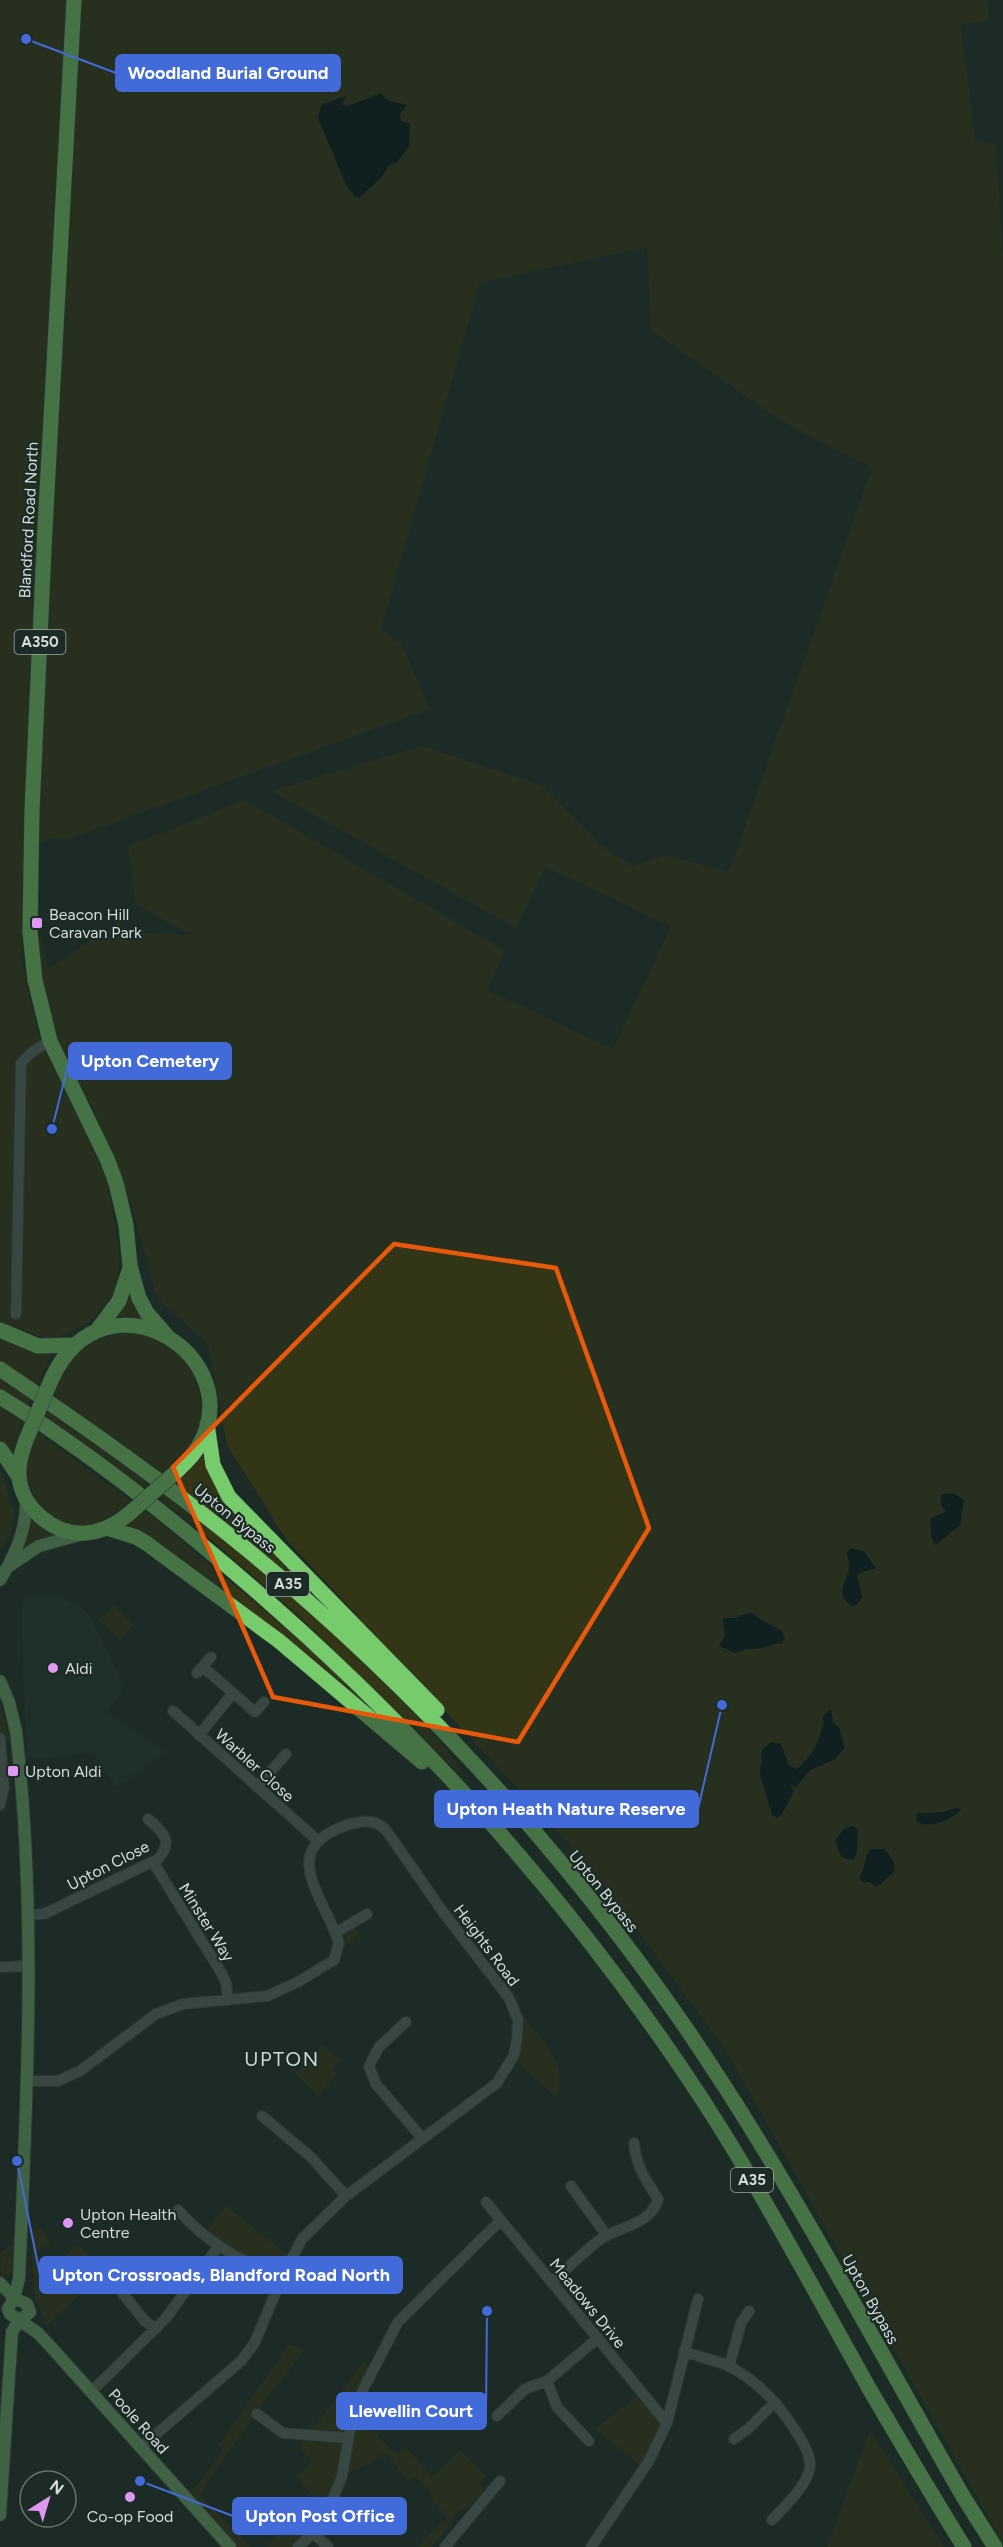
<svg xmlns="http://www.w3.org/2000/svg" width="1003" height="2547" viewBox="0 0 1003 2547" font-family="Figtree,sans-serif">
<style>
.built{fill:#21362e}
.green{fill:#333517;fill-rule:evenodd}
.water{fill:#021118}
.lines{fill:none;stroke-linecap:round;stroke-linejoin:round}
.minor-casing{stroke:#3c4744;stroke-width:12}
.major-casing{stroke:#3c4744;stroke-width:14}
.highway-casing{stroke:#3c4744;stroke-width:16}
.minor{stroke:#596863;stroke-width:10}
.major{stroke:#6aa367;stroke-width:12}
.highway{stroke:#76cb6a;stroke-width:15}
.highway-bridge-casing{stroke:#3c4744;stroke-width:16;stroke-linecap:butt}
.highway-bridge{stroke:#76cb6a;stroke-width:15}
.marked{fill:none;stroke:#e8590c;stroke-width:4.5;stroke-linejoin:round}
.poi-dot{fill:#de98f2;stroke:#1d2b26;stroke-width:2}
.labels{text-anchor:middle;stroke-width:4.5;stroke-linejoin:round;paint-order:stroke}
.shield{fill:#1d2b26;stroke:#9da7a3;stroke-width:1.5}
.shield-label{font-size:15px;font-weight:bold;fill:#d4dcd9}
.street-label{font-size:16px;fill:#d4dcd9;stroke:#1d2b26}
.poi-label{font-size:16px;fill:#d4dcd9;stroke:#1d2b26;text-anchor:start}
.quarter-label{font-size:20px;letter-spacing:1.5px;fill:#cadbd4;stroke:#1d2b26}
.leader{fill:none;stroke:#426ad8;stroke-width:2}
.callout-dot{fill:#426ad8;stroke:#1d2b26;stroke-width:2}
.callout{fill:#426ad8;stroke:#426ad8;stroke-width:2}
.callout-label{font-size:18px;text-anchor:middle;font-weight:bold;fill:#fff}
</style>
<rect width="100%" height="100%" fill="#1d2b26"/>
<path class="built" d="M 25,1595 L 58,1596 L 81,1607 L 91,1618 L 124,1686 L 107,1713 L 166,1752 L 117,1787 L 93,1753 L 27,1759 L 23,1664 L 22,1612 Z"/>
<path class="green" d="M 0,0 L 988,0 L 989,21 L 960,24 L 976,142 L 996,144 L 1003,262 L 1003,2543 L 725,2049 L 594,1871 L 286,1539 L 227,1445 L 208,1344 L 157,1298 L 132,1207 L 91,1103 L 84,1106 L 54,1042 L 36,956 L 39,932 L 41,933 L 47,969 L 119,922 L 125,932 L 192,935 L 136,905 L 128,846 L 245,800 L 505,951 L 487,990 L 613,1049 L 671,926 L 545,867 L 516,928 L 271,791 L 422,746 L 542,785 L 599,844 L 632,866 L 665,855 L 729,872 L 872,468 L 780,420 L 651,330 L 647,247 L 480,283 L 381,630 L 402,645 L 430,709 L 65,840 L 52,838 L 26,849 L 21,959 L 39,1036 L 108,1181 L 120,1260 L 116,1291 L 89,1323 L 51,1340 L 0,1322 Z
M 132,1290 L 144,1320 L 114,1321 L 112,1317 Z
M 130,1332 C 138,1334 150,1334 157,1338 C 198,1362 213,1400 191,1444 C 186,1455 171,1464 162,1473 L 53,1394 C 68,1356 88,1337 130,1332 Z
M 0,1336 L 35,1353 L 52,1354 L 37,1385 L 0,1362 Z
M 0,1376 L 31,1396 L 28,1407 L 0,1390 Z
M 0,1407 L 22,1422 L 12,1454 L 0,1443 Z
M 48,1408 L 151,1482 L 143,1489 L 43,1418 Z
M 37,1432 L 130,1500 C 117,1513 101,1526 82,1526 C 49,1527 25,1493 27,1463 C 27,1452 33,1442 37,1432 Z
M 203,1456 L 206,1458 L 210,1477 L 216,1487 L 348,1629 L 293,1578 L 176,1483 Z
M 0,1469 L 14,1511 L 13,1530 L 0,1551 Z
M 165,1492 C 246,1557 326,1622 398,1697 C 423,1723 448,1745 464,1778 L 299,1616 L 213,1541 L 158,1498 Z
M 145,1510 L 302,1642 L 384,1717 L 380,1720 L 122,1528 Z
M 30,1516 L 41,1526 L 56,1533 L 56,1537 L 19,1554 Z
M 114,1605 L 134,1625 L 119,1640 L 99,1620 Z
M 0,1706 L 11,1740 L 1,1741 L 0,1738 Z
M 354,1928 L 358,1934 L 348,1945 L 344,1933 Z
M 510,2002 C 523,2014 553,2050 558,2066 C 561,2078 560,2087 557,2098 L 512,2058 L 517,2039 Z
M 322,2045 L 341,2060 L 332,2070 L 337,2075 L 318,2096 L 295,2073 Z
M 226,2206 L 292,2258 L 282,2279 L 203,2235 Z
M 40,2228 L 51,2241 L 37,2253 L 40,2258 L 34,2262 L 43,2274 L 79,2244 L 102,2274 L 47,2325 L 34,2294 L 31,2231 ZM 73,2257 L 81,2266 L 62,2282 L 55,2273 Z
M 15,2243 L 14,2269 L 9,2276 L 1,2275 L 0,2253 Z
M 289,2344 L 305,2350 L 270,2394 L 205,2486 L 201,2497 L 251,2547 L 230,2547 L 186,2496 L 204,2477 L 223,2449 L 218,2446 Z
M 365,2361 L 372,2368 L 354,2407 L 383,2442 L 398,2454 L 406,2447 L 432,2477 L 461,2450 L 486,2476 L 481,2482 L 483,2492 L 467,2509 L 461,2509 L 453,2516 L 453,2522 L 431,2547 L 416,2547 L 447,2518 L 431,2498 L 431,2493 L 415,2476 L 409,2481 L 385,2452 L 368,2464 L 342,2476 L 326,2512 L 297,2477 L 313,2462 L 300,2448 L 300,2445 Z
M 642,2392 L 667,2423 L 644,2468 L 595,2429 Z
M 870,2430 L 944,2547 L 827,2547 Z
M 291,2522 L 306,2540 L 298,2547 L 266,2547 Z"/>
<path class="water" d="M 381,93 C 386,103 398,102 407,105 L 400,114 L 401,121 L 410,123 L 409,147 L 397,162 L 388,166 L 382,177 L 359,198 L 355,197 L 346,185 L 318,118 L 321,105 L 346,96 L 342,105 L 348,106 Z
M 953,1493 L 964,1500 L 960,1526 C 949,1531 945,1540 935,1545 L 931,1535 L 930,1519 L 946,1512 L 941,1504 L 941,1494 Z
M 851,1548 L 864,1551 L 876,1568 C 854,1576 854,1569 863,1597 L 854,1607 C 831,1594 849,1582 849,1567 C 850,1562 847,1557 847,1552 Z
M 751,1612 L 761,1620 L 782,1631 L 785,1638 L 781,1644 C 773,1643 770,1647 761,1648 C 752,1650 746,1647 736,1653 L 719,1646 L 725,1636 L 723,1618 L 735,1618 Z
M 831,1709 L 833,1723 L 839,1727 L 845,1747 L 834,1760 L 810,1770 L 796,1787 L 790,1785 L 794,1791 L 782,1814 L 778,1818 L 772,1815 L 760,1774 L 762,1750 L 771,1742 L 781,1744 L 789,1765 L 797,1769 C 812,1758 819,1740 824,1722 L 822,1717 Z
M 955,1808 L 962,1809 C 950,1820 933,1829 917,1822 L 916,1818 L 918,1813 L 944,1812 Z
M 852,1826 L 858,1830 L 857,1852 L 854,1859 C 840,1861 837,1851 836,1838 L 845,1828 Z
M 870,1849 L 884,1849 C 894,1861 901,1867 887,1878 C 882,1882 882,1885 875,1887 L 870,1882 L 862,1882 L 859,1877 C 866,1869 864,1857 870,1849 Z"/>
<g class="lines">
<g class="minor-casing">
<path id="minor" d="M 16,1314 L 21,1063 L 32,1052 L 50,1041
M 197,1673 L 211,1657
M 233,1693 L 255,1712 L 264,1702
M 173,1711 L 317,1840
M 199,1735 L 233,1693 L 203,1667
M 0,1738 L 4,1788 L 0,1805
M 257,1787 L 286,1754
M 153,1862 L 222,1974 L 226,1983 L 228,2000
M 28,1915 L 44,1914 L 158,1859 C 174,1841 163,1832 148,1819
M 335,1933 L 367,1914
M 0,1967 L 27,1966
M 406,2022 L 379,2047 L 369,2066 L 376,2084 L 422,2138
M 27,2081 L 58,2081 L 80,2071 L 156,2014 L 183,2004 L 267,1996 L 298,1982 L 334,1960 L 339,1943 C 324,1896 276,1849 347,1825 C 362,1821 374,1818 386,1830 L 443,1912 L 509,1998 L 518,2020 L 517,2039 L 514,2055 L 497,2083 L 346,2196 L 302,2239 L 284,2273 L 254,2344 L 241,2361 L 140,2448
M 262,2116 L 311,2157 L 346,2196
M 571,2186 L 607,2236
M 486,2202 L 667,2423
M 178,2210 C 210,2246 240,2259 282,2279
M 105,2272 L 145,2321 L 156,2329
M 552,2282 C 567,2268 582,2254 598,2241 C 617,2226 651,2226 658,2199 C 646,2180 636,2166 634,2143
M 684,2351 C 697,2357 711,2359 724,2364 C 756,2378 779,2404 797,2433 C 803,2443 811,2455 810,2467 C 807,2486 785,2506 772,2520
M 729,2367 L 741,2323 L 749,2311
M 91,2392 L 166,2318 L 218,2247
M 257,2414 L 283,2433 L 348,2438
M 497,2416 L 525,2389 L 547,2381
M 734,2439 L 749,2428 L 775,2402
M 589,2441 L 557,2407 L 547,2381 L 598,2338
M 313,2533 L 328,2547
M 298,2547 L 313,2533 L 334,2496 L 342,2476 L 354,2407 L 398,2322 L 501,2220
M 445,2547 L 500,2481
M 591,2547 L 649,2461 L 667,2423 L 698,2299"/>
</g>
<g class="major-casing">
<path id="major" d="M 9,1566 L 39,1546 L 79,1535
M 0,1580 C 15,1555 27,1529 26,1500
M 0,1681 L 9,1702 L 16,1731 C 37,1912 27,2097 19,2279 L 14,2298 L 8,2309 L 10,2314 L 38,2333 L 51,2347 L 230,2547
M 0,2283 L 14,2298 L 27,2304 L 30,2312 L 19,2321 L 12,2332 L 0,2515"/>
</g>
<g class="highway-casing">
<path id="highway" d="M 74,0 L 45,528 L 32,810 L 30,932 L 35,980 L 50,1041 L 108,1161 L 116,1183 L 126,1225 L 130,1266 L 139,1298 L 147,1313 L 167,1336
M 98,1329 L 119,1301 L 130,1268
M 0,1330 L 38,1346 L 74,1345
M 0,1369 C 83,1425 166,1483 244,1547 C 409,1682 557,1843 679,2018 C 785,2171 871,2337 964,2498 L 995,2547
M 52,1378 C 106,1264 252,1357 198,1447 C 193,1456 184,1464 177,1471
M 0,1397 C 72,1441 138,1492 203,1546 C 395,1704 566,1891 702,2099 C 763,2193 815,2292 870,2390 C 901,2443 932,2495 964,2547
M 207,1424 L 213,1465 L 229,1497 L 437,1710
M 26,1440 C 22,1452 18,1463 19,1476 C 21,1507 54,1536 86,1533 C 103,1532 118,1523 131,1512
M 0,1449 L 19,1477
M 107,1528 L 136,1537 L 146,1543 L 279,1641 L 422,1762"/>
</g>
<use href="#minor" class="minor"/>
<use href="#major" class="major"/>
<use href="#highway" class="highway"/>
<g class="highway-bridge-casing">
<path id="highway-bridge" d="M 26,1440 L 52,1378
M 131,1512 L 177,1471"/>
</g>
<use href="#highway-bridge" class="highway-bridge"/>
</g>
<path d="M0 0H1003V2547H0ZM 394,1244 L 556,1268 L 649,1528 L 518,1742 L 273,1697 L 173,1467 Z" fill="#1d2b26" fill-opacity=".55" fill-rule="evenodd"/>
<path class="marked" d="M 394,1244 L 556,1268 L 649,1528 L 518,1742 L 273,1697 L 173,1467 Z"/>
<g class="poi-dot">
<rect x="31" y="917" width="12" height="12" rx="3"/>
<circle cx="53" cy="1668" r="6"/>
<rect x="7" y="1765" width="12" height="12" rx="3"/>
<circle cx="68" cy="2223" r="6"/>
<circle cx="130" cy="2497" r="6"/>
</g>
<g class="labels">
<g class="shield">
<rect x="14.5" y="630" width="51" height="24" rx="4.5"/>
<rect x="267" y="1572" width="42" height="24" rx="4.5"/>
<rect x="731" y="2168" width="42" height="24" rx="4.5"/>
</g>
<g class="shield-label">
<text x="40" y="647">A350</text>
<text x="288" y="1589">A35</text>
<text x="752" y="2185">A35</text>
</g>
<g class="street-label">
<text transform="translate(28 520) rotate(-87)" y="6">Blandford Road North</text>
<text transform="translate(235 1518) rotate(39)" y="6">Upton Bypass</text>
<text transform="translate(255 1765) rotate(42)" y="6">Warbler Close</text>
<text transform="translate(108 1865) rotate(-27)" y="6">Upton Close</text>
<text transform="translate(604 1891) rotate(51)" y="6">Upton Bypass</text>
<text transform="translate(207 1922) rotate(58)" y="6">Minster Way</text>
<text transform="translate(487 1945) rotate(53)" y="6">Heights Road</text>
<text transform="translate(871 2299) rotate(61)" y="6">Upton Bypass</text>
<text transform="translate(588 2303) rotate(51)" y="6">Meadows Drive</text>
<text transform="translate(139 2421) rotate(48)" y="6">Poole Road</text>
</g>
<g class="poi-label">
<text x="49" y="920">Beacon Hill<tspan x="49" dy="18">Caravan Park</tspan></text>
<text x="65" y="1674">Aldi</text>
<text x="25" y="1777">Upton Aldi</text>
<text x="80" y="2220">Upton Health<tspan x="80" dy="18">Centre</tspan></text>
<text x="130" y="2522" text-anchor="middle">Co-op Food</text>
</g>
<g class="quarter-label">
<text x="282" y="2066">UPTON</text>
</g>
</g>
<path class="leader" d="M26 39L116 73M52 1129L69 1061M722 1705L698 1809M17 2161L40 2275M487 2311L486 2411M140 2481L233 2516"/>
<g class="callout-dot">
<circle cx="26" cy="39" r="6"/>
<circle cx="52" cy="1129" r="6"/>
<circle cx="722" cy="1705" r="6"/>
<circle cx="17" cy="2161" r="6"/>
<circle cx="487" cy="2311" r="6"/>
<circle cx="140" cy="2481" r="6"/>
</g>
<g class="callout">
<rect x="116" y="55" width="224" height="36" rx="6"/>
<rect x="69" y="1043" width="162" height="36" rx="6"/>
<rect x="435" y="1791" width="263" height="36" rx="6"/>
<rect x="40" y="2257" width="362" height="36" rx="6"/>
<rect x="337" y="2393" width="149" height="36" rx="6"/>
<rect x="233" y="2498" width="173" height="36" rx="6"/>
</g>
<g class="callout-label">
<text x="228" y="79">Woodland Burial Ground</text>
<text x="150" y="1067">Upton Cemetery</text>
<text x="566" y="1815">Upton Heath Nature Reserve</text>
<text x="221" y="2281">Upton Crossroads, Blandford Road North</text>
<text x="411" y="2417">Llewellin Court</text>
<text x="320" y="2522">Upton Post Office</text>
</g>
<g transform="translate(48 2499) rotate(37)"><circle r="28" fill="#1d2b26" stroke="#66726e" stroke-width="1.5"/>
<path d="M0-4.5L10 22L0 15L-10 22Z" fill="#de98f2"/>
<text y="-9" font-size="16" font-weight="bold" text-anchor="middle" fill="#d4dcd9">N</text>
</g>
</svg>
